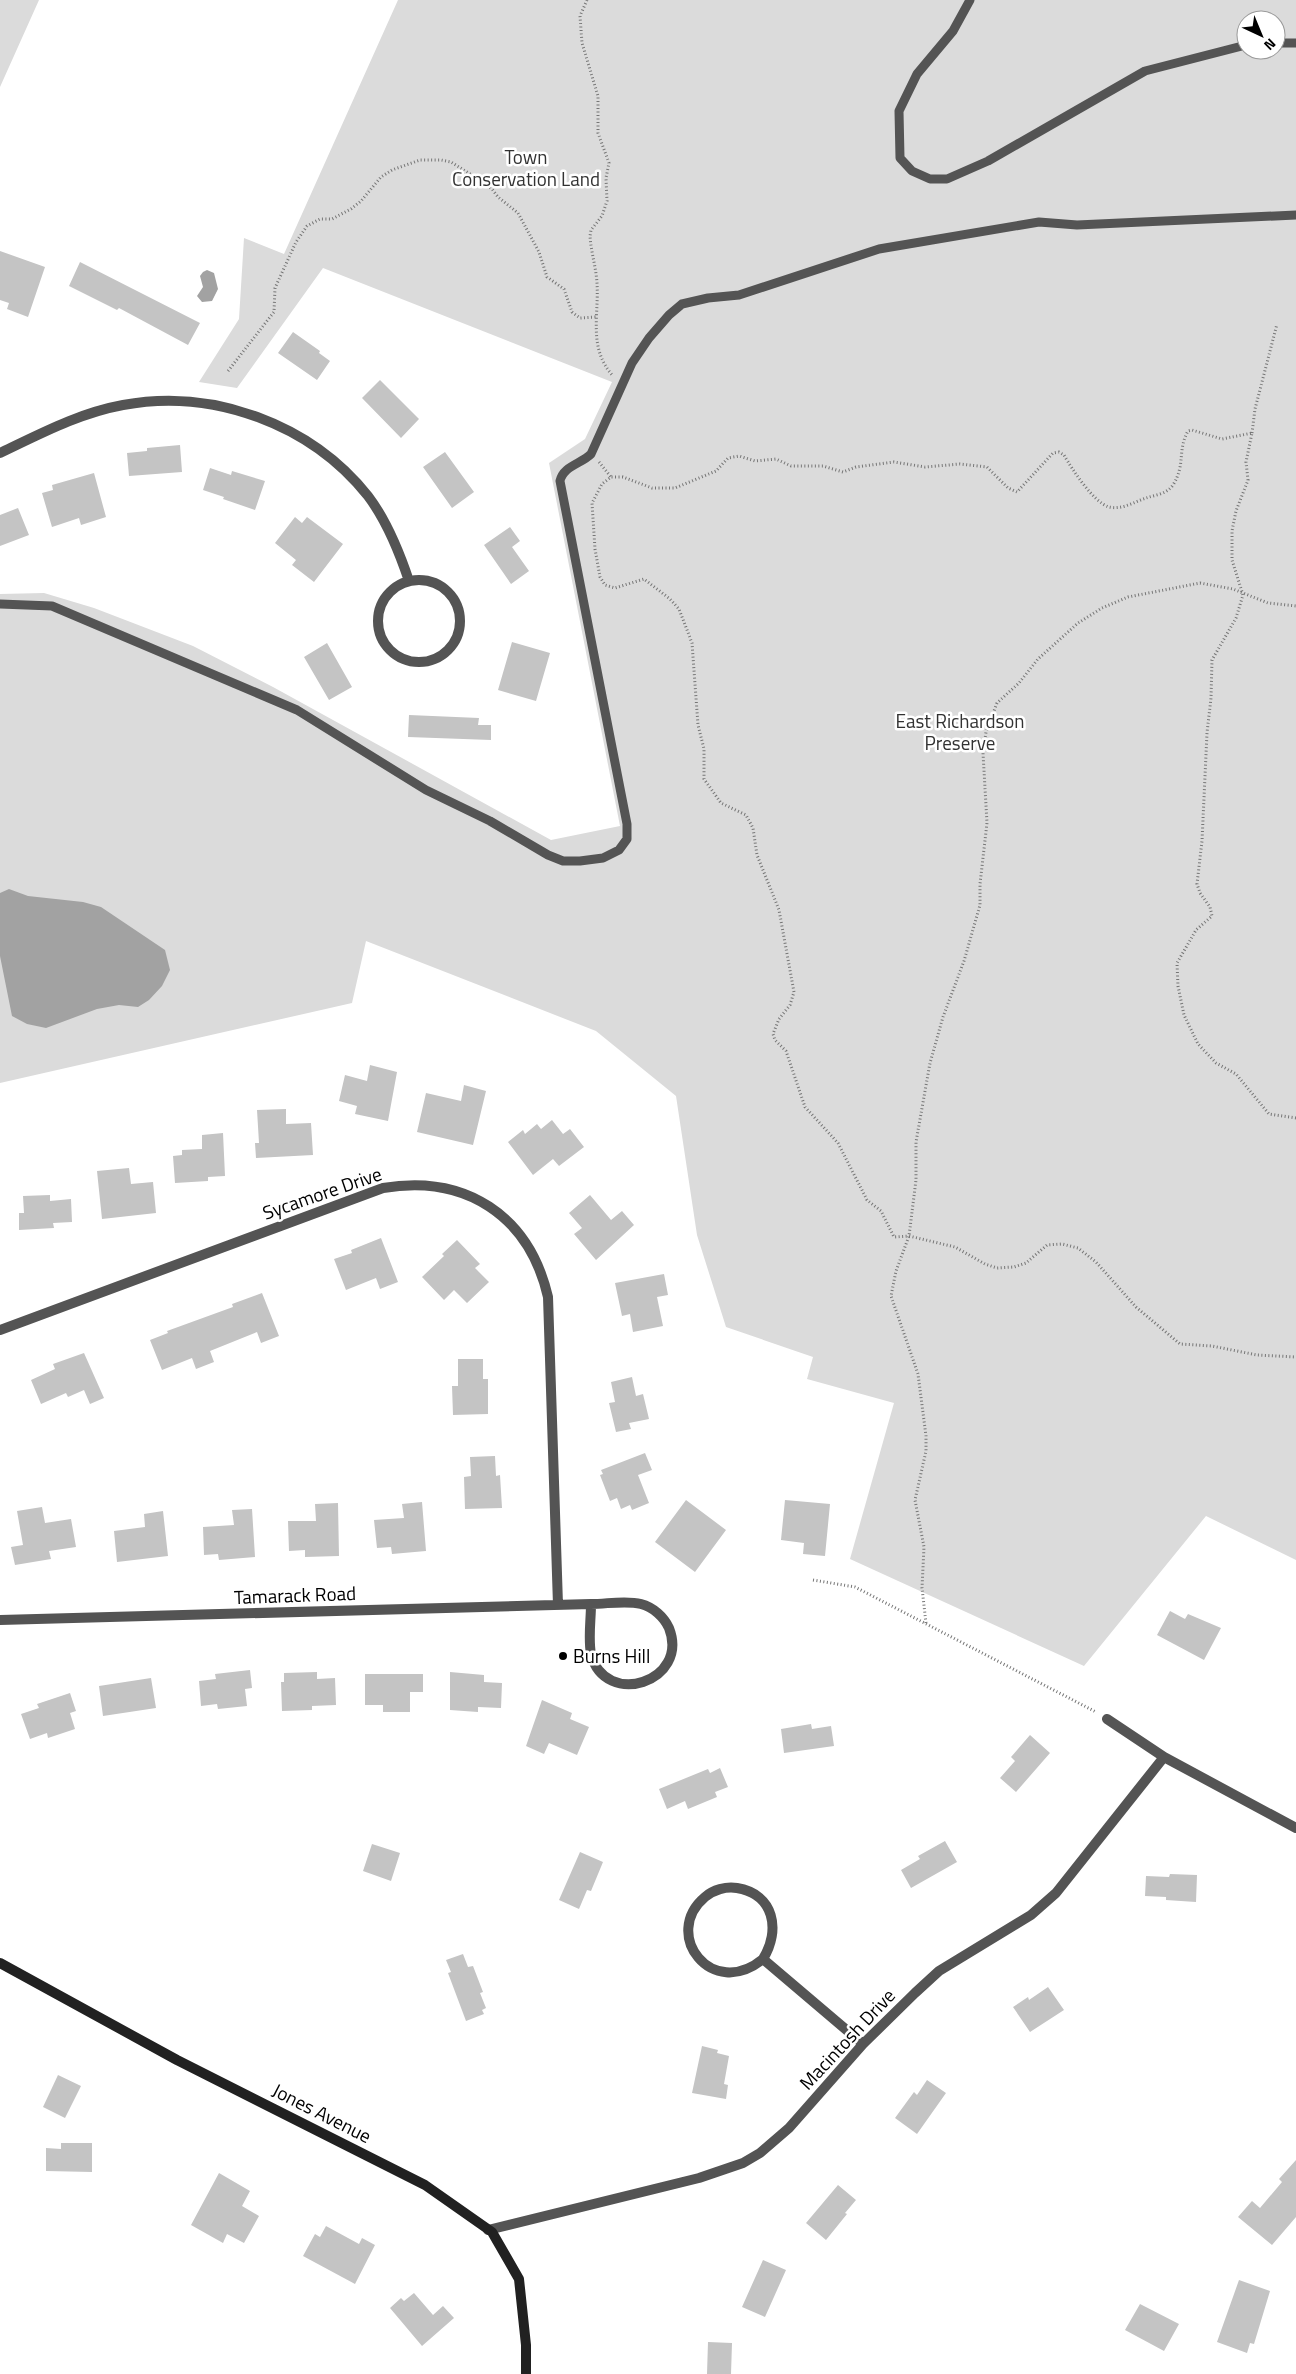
<svg xmlns="http://www.w3.org/2000/svg" width="1296" height="2374" viewBox="0 0 1296 2374" font-family="'Titillium Web',sans-serif">
<style>
.green{fill:#dbdbdb;fill-rule:evenodd}
.water{fill:#a2a2a2}
.building{fill:#c4c4c4}
.lines{fill:none;stroke-linecap:round;stroke-linejoin:round}
.path{stroke:#767676;stroke-width:3;stroke-dasharray:1 2.5;stroke-linecap:butt}
.lane{stroke:#545454;stroke-width:9}
.street{stroke:#545454;stroke-width:10}
.secondary{stroke:#212121;stroke-width:10}
.poi-dot{fill:#000;stroke:#fff;stroke-width:2}
.labels{text-anchor:middle;stroke-width:5;stroke-linejoin:round;paint-order:stroke}
.park-label{font-size:19px;fill:#323232;stroke:#fff}
.street-label{font-size:19px;fill:#000;stroke:#fff}
.poi-label{font-size:19px;fill:#000;stroke:#fff;text-anchor:start}
</style>
<rect width="100%" height="100%" fill="#fff"/>
<path class="green" d="M 0,0 L 39,0 L 0,87 Z
M 398,0 L 1296,0 L 1296,1560 L 1206,1516 L 1084,1666 L 850,1559 L 894,1403 L 807,1379 L 813,1357 L 726,1327 L 697,1235 L 676,1096 L 596,1031 L 366,941 L 352,1003 L 0,1083 L 0,594 L 44,593 L 94,608 L 193,646 L 273,687 L 551,840 L 620,826 L 549,463 L 585,439 L 612,382 L 323,268 L 237,388 L 199,382 L 239,319 L 244,238 L 284,254 ZM 1246,20 L 1276,20 L 1276,50 L 1246,50 Z"/>
<path class="water" d="M 207,270 L 214,273 L 218,289 L 212,301 L 202,302 L 197,296 L 203,287 L 200,276 L 203,272 Z
M 9,889 L 28,896 L 83,902 L 101,907 L 165,950 L 170,970 L 162,986 L 149,1000 L 138,1007 L 119,1005 L 97,1009 L 46,1028 L 27,1024 L 12,1016 L 0,956 L 0,893 Z"/>
<path class="building" d="M 0,251 L 45,267 L 28,317 L 7,309 L 9,303 L 0,300 Z
M 80,262 L 200,323 L 188,345 L 119,308 L 117,310 L 69,286 Z
M 293,332 L 320,351 L 319,353 L 330,361 L 317,380 L 278,353 Z
M 380,380 L 419,419 L 401,438 L 362,398 Z
M 180,445 L 182,472 L 129,476 L 127,453 L 147,451 L 147,448 Z
M 445,452 L 474,492 L 452,508 L 423,467 Z
M 210,468 L 231,475 L 232,471 L 265,481 L 255,510 L 223,499 L 224,497 L 203,490 Z
M 94,473 L 106,517 L 81,525 L 79,518 L 52,527 L 42,493 L 53,490 L 52,485 Z
M 18,508 L 29,535 L 0,546 L 0,515 Z
M 295,517 L 302,523 L 307,517 L 343,544 L 314,582 L 292,565 L 296,560 L 275,543 Z
M 510,527 L 520,541 L 512,547 L 529,571 L 511,584 L 484,545 Z
M 512,642 L 550,653 L 536,701 L 498,690 Z
M 327,643 L 352,687 L 329,700 L 304,657 Z
M 409,715 L 479,718 L 478,725 L 491,725 L 491,740 L 408,737 Z
M 370,1065 L 397,1072 L 388,1121 L 355,1114 L 357,1106 L 339,1101 L 345,1075 L 367,1081 Z
M 464,1085 L 486,1091 L 473,1145 L 417,1132 L 426,1093 L 461,1101 Z
M 286,1109 L 286,1124 L 311,1123 L 313,1155 L 256,1158 L 255,1143 L 259,1143 L 257,1110 Z
M 552,1120 L 563,1134 L 570,1129 L 584,1147 L 559,1166 L 553,1159 L 533,1175 L 508,1142 L 523,1130 L 525,1134 L 537,1124 L 541,1129 Z
M 223,1133 L 225,1176 L 208,1177 L 208,1181 L 175,1183 L 173,1156 L 182,1155 L 182,1150 L 202,1149 L 202,1135 Z
M 129,1168 L 131,1184 L 153,1182 L 156,1213 L 102,1219 L 97,1171 Z
M 50,1195 L 50,1201 L 71,1199 L 72,1222 L 53,1223 L 54,1228 L 19,1230 L 19,1213 L 24,1213 L 23,1196 Z
M 590,1195 L 611,1220 L 622,1211 L 634,1225 L 596,1260 L 574,1234 L 582,1228 L 569,1213 Z
M 381,1238 L 398,1282 L 380,1289 L 376,1278 L 346,1290 L 334,1259 L 352,1253 L 351,1250 Z
M 457,1240 L 480,1264 L 475,1268 L 489,1282 L 467,1303 L 454,1290 L 444,1300 L 422,1277 L 444,1256 L 442,1254 Z
M 664,1274 L 668,1295 L 657,1297 L 663,1326 L 633,1332 L 630,1314 L 622,1316 L 615,1283 Z
M 262,1293 L 279,1336 L 261,1343 L 257,1332 L 210,1351 L 214,1362 L 196,1369 L 192,1358 L 162,1370 L 150,1340 L 168,1333 L 167,1331 L 233,1307 L 232,1304 Z
M 84,1353 L 104,1398 L 90,1404 L 84,1390 L 68,1397 L 66,1393 L 41,1404 L 31,1380 L 55,1369 L 53,1364 Z
M 458,1359 L 483,1359 L 483,1379 L 488,1379 L 488,1414 L 453,1415 L 452,1386 L 458,1386 Z
M 632,1377 L 636,1396 L 643,1394 L 649,1419 L 629,1423 L 631,1429 L 616,1432 L 609,1403 L 615,1402 L 611,1382 Z
M 645,1453 L 652,1470 L 638,1475 L 649,1503 L 632,1510 L 630,1505 L 621,1509 L 617,1498 L 610,1501 L 600,1475 L 603,1474 L 601,1470 Z
M 495,1456 L 496,1476 L 500,1475 L 502,1508 L 465,1509 L 464,1477 L 471,1476 L 470,1457 Z
M 686,1500 L 726,1530 L 695,1572 L 655,1542 Z
M 785,1500 L 830,1504 L 825,1556 L 803,1554 L 804,1543 L 781,1540 Z
M 422,1502 L 426,1551 L 392,1554 L 391,1547 L 377,1548 L 374,1520 L 404,1518 L 402,1504 Z
M 338,1503 L 339,1556 L 305,1557 L 305,1550 L 289,1551 L 288,1521 L 316,1521 L 315,1504 Z
M 42,1507 L 45,1523 L 71,1519 L 76,1547 L 49,1551 L 51,1559 L 15,1565 L 11,1547 L 23,1545 L 17,1511 Z
M 252,1509 L 255,1557 L 219,1560 L 218,1554 L 204,1555 L 203,1527 L 234,1525 L 232,1510 Z
M 163,1511 L 168,1556 L 117,1562 L 114,1531 L 145,1527 L 144,1514 Z
M 1170,1611 L 1185,1619 L 1188,1614 L 1221,1628 L 1204,1660 L 1157,1635 Z
M 250,1670 L 252,1688 L 245,1689 L 247,1706 L 218,1709 L 217,1704 L 201,1706 L 199,1681 L 216,1679 L 215,1674 Z
M 317,1672 L 317,1679 L 335,1678 L 336,1705 L 312,1706 L 312,1710 L 282,1711 L 281,1682 L 284,1682 L 284,1673 Z
M 450,1672 L 484,1675 L 484,1682 L 502,1683 L 501,1708 L 478,1707 L 478,1712 L 450,1710 Z
M 365,1674 L 423,1674 L 423,1692 L 410,1692 L 410,1712 L 383,1712 L 383,1705 L 365,1705 Z
M 151,1678 L 156,1708 L 103,1716 L 99,1686 Z
M 70,1693 L 76,1711 L 70,1713 L 75,1729 L 48,1738 L 47,1733 L 30,1739 L 21,1714 L 39,1708 L 37,1704 Z
M 542,1700 L 572,1713 L 570,1719 L 589,1727 L 577,1755 L 549,1743 L 544,1754 L 526,1746 Z
M 811,1724 L 812,1729 L 831,1726 L 834,1746 L 784,1753 L 781,1729 Z
M 1030,1735 L 1050,1753 L 1016,1792 L 1000,1778 L 1015,1761 L 1011,1757 Z
M 720,1768 L 728,1787 L 715,1792 L 717,1797 L 688,1809 L 685,1801 L 667,1809 L 659,1789 L 708,1769 L 710,1773 Z
M 945,1841 L 957,1862 L 911,1888 L 901,1870 L 920,1859 L 918,1856 Z
M 372,1844 L 400,1853 L 391,1881 L 363,1871 Z
M 580,1852 L 603,1862 L 591,1891 L 587,1890 L 579,1909 L 559,1900 Z
M 1170,1874 L 1197,1875 L 1196,1902 L 1166,1900 L 1166,1897 L 1145,1896 L 1146,1876 L 1169,1877 Z
M 463,1954 L 468,1967 L 473,1966 L 483,1992 L 480,1993 L 486,2008 L 482,2010 L 484,2014 L 466,2021 L 448,1973 L 451,1972 L 446,1960 Z
M 1048,1987 L 1064,2010 L 1030,2032 L 1013,2007 L 1028,1997 L 1029,2000 Z
M 702,2046 L 718,2050 L 717,2053 L 729,2056 L 724,2084 L 728,2085 L 726,2099 L 692,2093 Z
M 58,2075 L 81,2086 L 65,2118 L 43,2107 Z
M 927,2080 L 946,2093 L 917,2134 L 895,2118 L 914,2092 L 917,2095 Z
M 61,2143 L 92,2143 L 92,2172 L 46,2171 L 46,2148 L 61,2149 Z
M 1296,2160 L 1296,2217 L 1272,2245 L 1238,2217 L 1252,2201 L 1260,2208 L 1282,2182 L 1279,2179 Z
M 219,2173 L 250,2191 L 242,2206 L 259,2216 L 244,2243 L 227,2234 L 223,2243 L 191,2225 Z
M 838,2185 L 856,2200 L 845,2213 L 847,2214 L 826,2240 L 806,2223 Z
M 326,2226 L 359,2244 L 362,2238 L 375,2245 L 355,2284 L 303,2256 L 315,2234 L 320,2237 Z
M 763,2260 L 786,2270 L 765,2317 L 742,2307 Z
M 1239,2280 L 1270,2291 L 1254,2344 L 1250,2343 L 1247,2353 L 1217,2342 Z
M 414,2293 L 433,2315 L 443,2306 L 454,2318 L 422,2346 L 390,2308 L 401,2298 L 404,2301 Z
M 1140,2304 L 1179,2324 L 1164,2351 L 1125,2330 Z
M 708,2342 L 732,2343 L 731,2374 L 707,2374 Z"/>
<g class="lines">
<path class="path" d="M 587,0 L 580,16 L 582,43 L 598,96 L 598,133 L 609,163 L 606,178 L 607,201 L 602,216 L 591,230 L 590,236 C 591,252 596,267 597,283 C 599,317 588,348 613,376
M 228,371 L 274,312 L 275,288 L 296,242 L 307,226 L 320,219 L 332,219 L 351,209 L 361,201 L 381,177 L 392,170 L 420,160 L 441,160 L 451,162 L 483,182 L 492,189 L 498,197 L 518,213 L 539,252 L 547,277 L 564,289 L 572,312 L 580,318 L 596,317
M 1252,433 L 1255,409 L 1277,324
M 599,462 L 611,477
M 1296,1118 L 1269,1114 L 1236,1074 L 1216,1063 L 1198,1044 L 1184,1015 L 1178,986 L 1177,963 L 1196,930 L 1212,916 L 1210,907 L 1200,893 L 1197,884 L 1202,841 L 1207,733 L 1211,698 L 1212,660 L 1236,618 L 1243,595 L 1232,560 L 1232,531 L 1236,511 L 1248,480 L 1246,462 L 1252,433 L 1222,439 L 1192,430 L 1188,431 C 1177,451 1186,464 1173,485 C 1167,494 1155,495 1146,498 C 1134,502 1122,510 1109,507 C 1093,502 1072,469 1064,455 L 1059,452 L 1053,453 L 1017,492 L 1008,488 L 987,467 L 960,464 L 925,467 L 894,462 L 856,467 L 843,472 L 823,466 L 791,466 L 776,459 L 755,461 L 739,456 L 728,458 L 716,471 L 675,488 L 652,488 L 623,477 L 611,477 L 602,484 L 592,503 L 595,549 L 600,577 L 605,585 L 615,588 L 644,579 L 670,599 L 679,609 L 692,643 L 698,725 L 704,749 L 704,779 L 721,803 L 746,815 L 753,828 L 757,855 L 779,910 L 794,992 L 790,1005 L 779,1019 L 773,1034 L 775,1040 L 786,1051 L 805,1107 L 838,1143 L 867,1200 L 881,1211 L 894,1237 L 909,1236 L 955,1247 L 985,1264 L 997,1268 L 1014,1267 L 1026,1263 L 1047,1245 L 1062,1244 L 1078,1248 L 1096,1262 L 1136,1307 L 1180,1344 L 1212,1346 L 1257,1355 L 1296,1357
M 813,1580 L 855,1587 L 1096,1712
M 926,1623 L 922,1588 L 924,1547 L 915,1500 L 926,1451 L 926,1436 L 918,1374 L 891,1296 L 896,1271 L 909,1236 L 916,1180 L 916,1142 L 930,1063 L 943,1017 L 964,961 L 980,905 L 980,884 L 987,823 L 983,753 L 986,732 L 997,703 L 1019,683 L 1038,659 L 1078,623 L 1102,608 L 1128,597 L 1200,583 L 1233,589 L 1268,603 L 1296,606"/>
<path class="lane" d="M 970,0 L 953,31 L 917,74 L 899,111 L 900,158 L 912,171 L 930,179 L 947,179 L 988,161 L 1145,71 L 1246,45
M 1276,43 L 1296,43
M 0,604 L 52,606 L 297,710 L 426,790 L 490,821 L 548,855 L 563,861 L 580,861 L 603,858 L 619,850 L 627,839 L 627,824 L 560,481 C 563,466 581,464 591,454 L 632,363 L 649,338 L 669,315 L 682,304 L 708,298 L 739,295 L 879,249 L 1039,222 L 1077,225 L 1296,215"/>
<path class="street" d="M 0,453 C 40,434 79,413 123,405 C 213,388 311,424 368,496 C 387,521 399,551 409,581
M378 621a41 41 0 1 1 82 0a41 41 0 1 1-82 0Z
M 0,1330 L 383,1188 C 465,1174 529,1215 548,1297 L 558,1605
M 0,1620 L 591,1604 C 607,1604 626,1600 641,1604 C 653,1607 664,1617 669,1628 C 690,1682 605,1709 591,1654 C 588,1638 591,1620 591,1604
M 1107,1719 L 1164,1757 L 1296,1828
M 763,1959 C 712,2001 661,1934 705,1897 C 713,1890 726,1886 737,1888 C 774,1894 781,1930 763,1959 L 863,2044
M 488,2230 L 699,2178 L 743,2163 L 760,2153 L 789,2128 L 863,2044 L 915,1993 L 939,1971 L 1031,1915 L 1056,1893 L 1164,1757"/>
<path class="secondary" d="M 0,1963 L 177,2060 L 425,2185 L 492,2232 L 519,2279 L 526,2345 L 526,2374"/>
</g>
<circle class="poi-dot" cx="563" cy="1656" r="5"/>
<g class="labels">
<g class="park-label">
<text x="526" y="164">Town<tspan x="526" dy="22">Conservation Land</tspan></text>
<text x="960" y="728">East Richardson<tspan x="960" dy="22">Preserve</tspan></text>
</g>
<g class="street-label">
<text transform="translate(322 1193) rotate(-19)" y="7">Sycamore Drive</text>
<text transform="translate(295 1595) rotate(-2)" y="7">Tamarack Road</text>
<text transform="translate(847 2039) rotate(-47)" y="7">Macintosh Drive</text>
<text transform="translate(322 2113) rotate(27)" y="7">Jones Avenue</text>
</g>
<g class="poi-label">
<text x="573" y="1663">Burns Hill</text>
</g>
</g>
<g transform="translate(1261 35) rotate(136)"><circle r="24" fill="#ffffff" stroke="#999999"/>
<path d="M0-4L9 19L0 12L-9 19Z" fill="#000000"/>
<text y="-8" font-size="14" font-weight="bold" text-anchor="middle" fill="#000000">N</text>
</g>
</svg>
